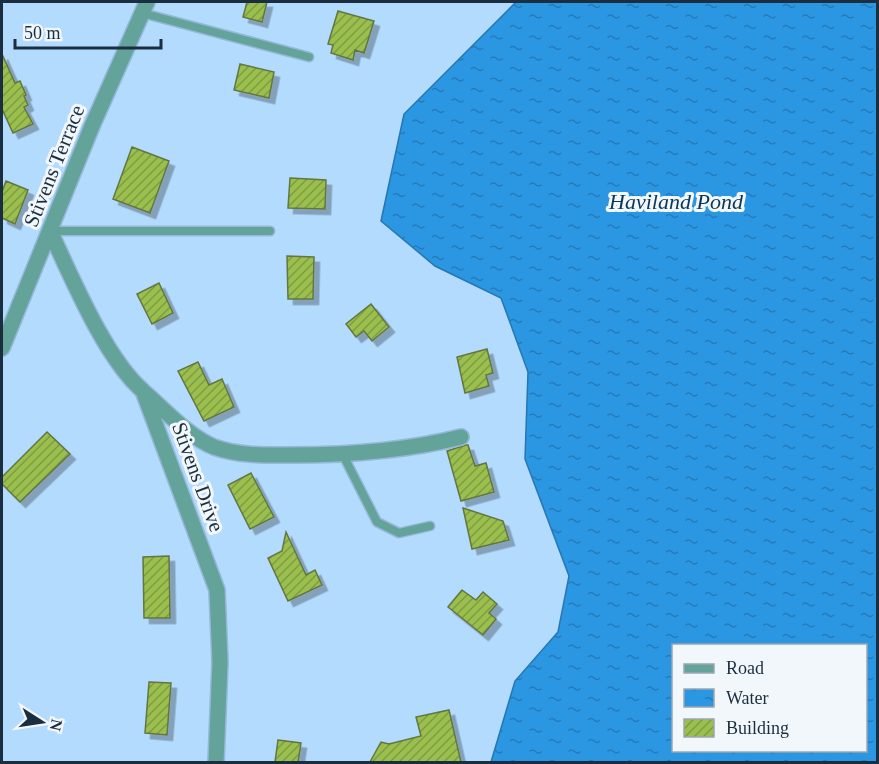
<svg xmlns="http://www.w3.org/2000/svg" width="879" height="764" viewBox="0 0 879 764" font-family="Georgia,serif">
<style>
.water{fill:url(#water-ripples);stroke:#2677b1;stroke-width:1.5;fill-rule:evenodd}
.building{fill:url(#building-hatch);stroke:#637640;stroke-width:1.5;filter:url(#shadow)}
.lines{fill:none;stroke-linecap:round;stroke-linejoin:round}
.lane-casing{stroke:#94b8d8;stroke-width:11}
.street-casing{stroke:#94b8d8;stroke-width:18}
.lane{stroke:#64a39a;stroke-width:8}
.street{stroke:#64a39a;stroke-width:15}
.labels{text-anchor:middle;stroke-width:6;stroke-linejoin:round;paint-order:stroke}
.street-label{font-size:21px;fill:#1a2e3f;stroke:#f2f7fc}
.water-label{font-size:22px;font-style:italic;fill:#0c3655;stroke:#f2f7fc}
</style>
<defs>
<pattern id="water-ripples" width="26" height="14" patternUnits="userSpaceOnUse" patternTransform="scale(1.5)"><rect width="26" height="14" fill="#2b96e2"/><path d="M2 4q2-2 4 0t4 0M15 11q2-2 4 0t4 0" fill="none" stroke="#247bb9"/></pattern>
<pattern id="building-hatch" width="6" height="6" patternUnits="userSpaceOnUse" patternTransform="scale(1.5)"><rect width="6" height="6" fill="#9bbf4e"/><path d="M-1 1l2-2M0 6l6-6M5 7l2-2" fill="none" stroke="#7e9c42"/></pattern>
<filter id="shadow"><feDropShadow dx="5.5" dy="5.5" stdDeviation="0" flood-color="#0004"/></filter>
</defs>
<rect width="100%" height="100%" fill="#b3dbfe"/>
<path class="water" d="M 516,2 L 877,2 L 877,762 L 491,762 L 515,681 L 558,632 L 569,576 L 525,459 L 528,372 L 501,298 L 435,266 L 381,221 L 404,114 ZM 674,646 L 866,646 L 866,750 L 674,750 Z"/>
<path class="building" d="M 247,2 L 267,2 L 262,22 L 243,17 Z
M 338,11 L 374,21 L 364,53 L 355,50 L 353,60 L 331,53 L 333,45 L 328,44 Z
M 2,54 L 15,83 L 20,81 L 26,95 L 24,96 L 28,105 L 24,107 L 33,124 L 13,133 L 2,109 Z
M 240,64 L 274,72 L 269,98 L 234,90 Z
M 132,147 L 169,161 L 150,213 L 113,199 Z
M 290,178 L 326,180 L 325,209 L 288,208 Z
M 6,181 L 28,190 L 15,224 L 2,218 L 2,192 Z
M 287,256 L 314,257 L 313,299 L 288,299 Z
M 159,283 L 173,313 L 152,324 L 137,294 Z
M 371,304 L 389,327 L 372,341 L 364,331 L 356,337 L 346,324 Z
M 487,349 L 493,373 L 486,375 L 489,386 L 465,393 L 457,357 Z
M 198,362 L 209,385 L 222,379 L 234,407 L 204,421 L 178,371 Z
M 47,432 L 70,454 L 20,502 L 2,484 L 2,477 Z
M 466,445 L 468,445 L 475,466 L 486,463 L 494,492 L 461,501 L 447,451 Z
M 251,473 L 274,517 L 250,529 L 228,485 Z
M 463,508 L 503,521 L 509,540 L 472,549 Z
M 286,532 L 306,575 L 315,570 L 322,585 L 288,601 L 268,558 L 282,551 Z
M 169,556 L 170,618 L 144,618 L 143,557 Z
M 462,590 L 476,600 L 483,592 L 497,604 L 489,613 L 496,619 L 483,635 L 448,607 Z
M 149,682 L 171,683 L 167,735 L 145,733 Z
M 449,710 L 461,762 L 370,762 L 381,742 L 389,744 L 421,736 L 416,717 Z
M 278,740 L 301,743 L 298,762 L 275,762 Z"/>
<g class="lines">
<g class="lane-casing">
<path id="lane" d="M 142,13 L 309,57
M 50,231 L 270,231
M 343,455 L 377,522 L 399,533 L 430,526"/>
</g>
<g class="street-casing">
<path id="street" d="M 50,231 C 72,278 105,358 143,391 L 217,590 L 220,662 L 216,762
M 2,348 L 92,126 L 147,2
M 145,393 C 166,411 189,437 214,447 C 239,456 266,455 292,455 C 350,455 405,451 461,437"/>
</g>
<use href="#lane" class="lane"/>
<use href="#street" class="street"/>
</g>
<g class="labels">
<g class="street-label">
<text transform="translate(54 166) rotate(-68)" y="7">Stivens Terrace</text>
<text transform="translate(198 477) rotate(70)" y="7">Stivens Drive</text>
</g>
<g class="water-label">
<text x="676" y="209">Haviland Pond</text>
</g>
</g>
<rect width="879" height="764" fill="none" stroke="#1a2e3f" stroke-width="6"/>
<rect x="672" y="644" width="195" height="108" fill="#f2f7fc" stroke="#9ca7b0" stroke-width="1.5"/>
<rect x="684" y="664" width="30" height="9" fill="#64a39a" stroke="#9ca7b0" stroke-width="1.5"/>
<text x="726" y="674" font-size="18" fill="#1a2e3f">Road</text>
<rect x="684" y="689" width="30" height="18" fill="url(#water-ripples)" stroke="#9ca7b0" stroke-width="1.5"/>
<text x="726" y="704" font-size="18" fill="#1a2e3f">Water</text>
<rect x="684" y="719" width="30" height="18" fill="url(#building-hatch)" stroke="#9ca7b0" stroke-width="1.5"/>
<text x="726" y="734" font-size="18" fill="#1a2e3f">Building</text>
<g transform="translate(42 722) rotate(102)" stroke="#f2f7fc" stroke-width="4.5" paint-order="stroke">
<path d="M0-4.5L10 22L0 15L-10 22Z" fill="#1a2e3f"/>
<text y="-9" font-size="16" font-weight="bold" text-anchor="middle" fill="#1a2e3f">N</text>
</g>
<path d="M15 39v9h146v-9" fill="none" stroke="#1a2e3f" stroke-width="3"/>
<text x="24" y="39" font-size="18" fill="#1a2e3f" stroke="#f2f7fc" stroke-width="4.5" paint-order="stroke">50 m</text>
</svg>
